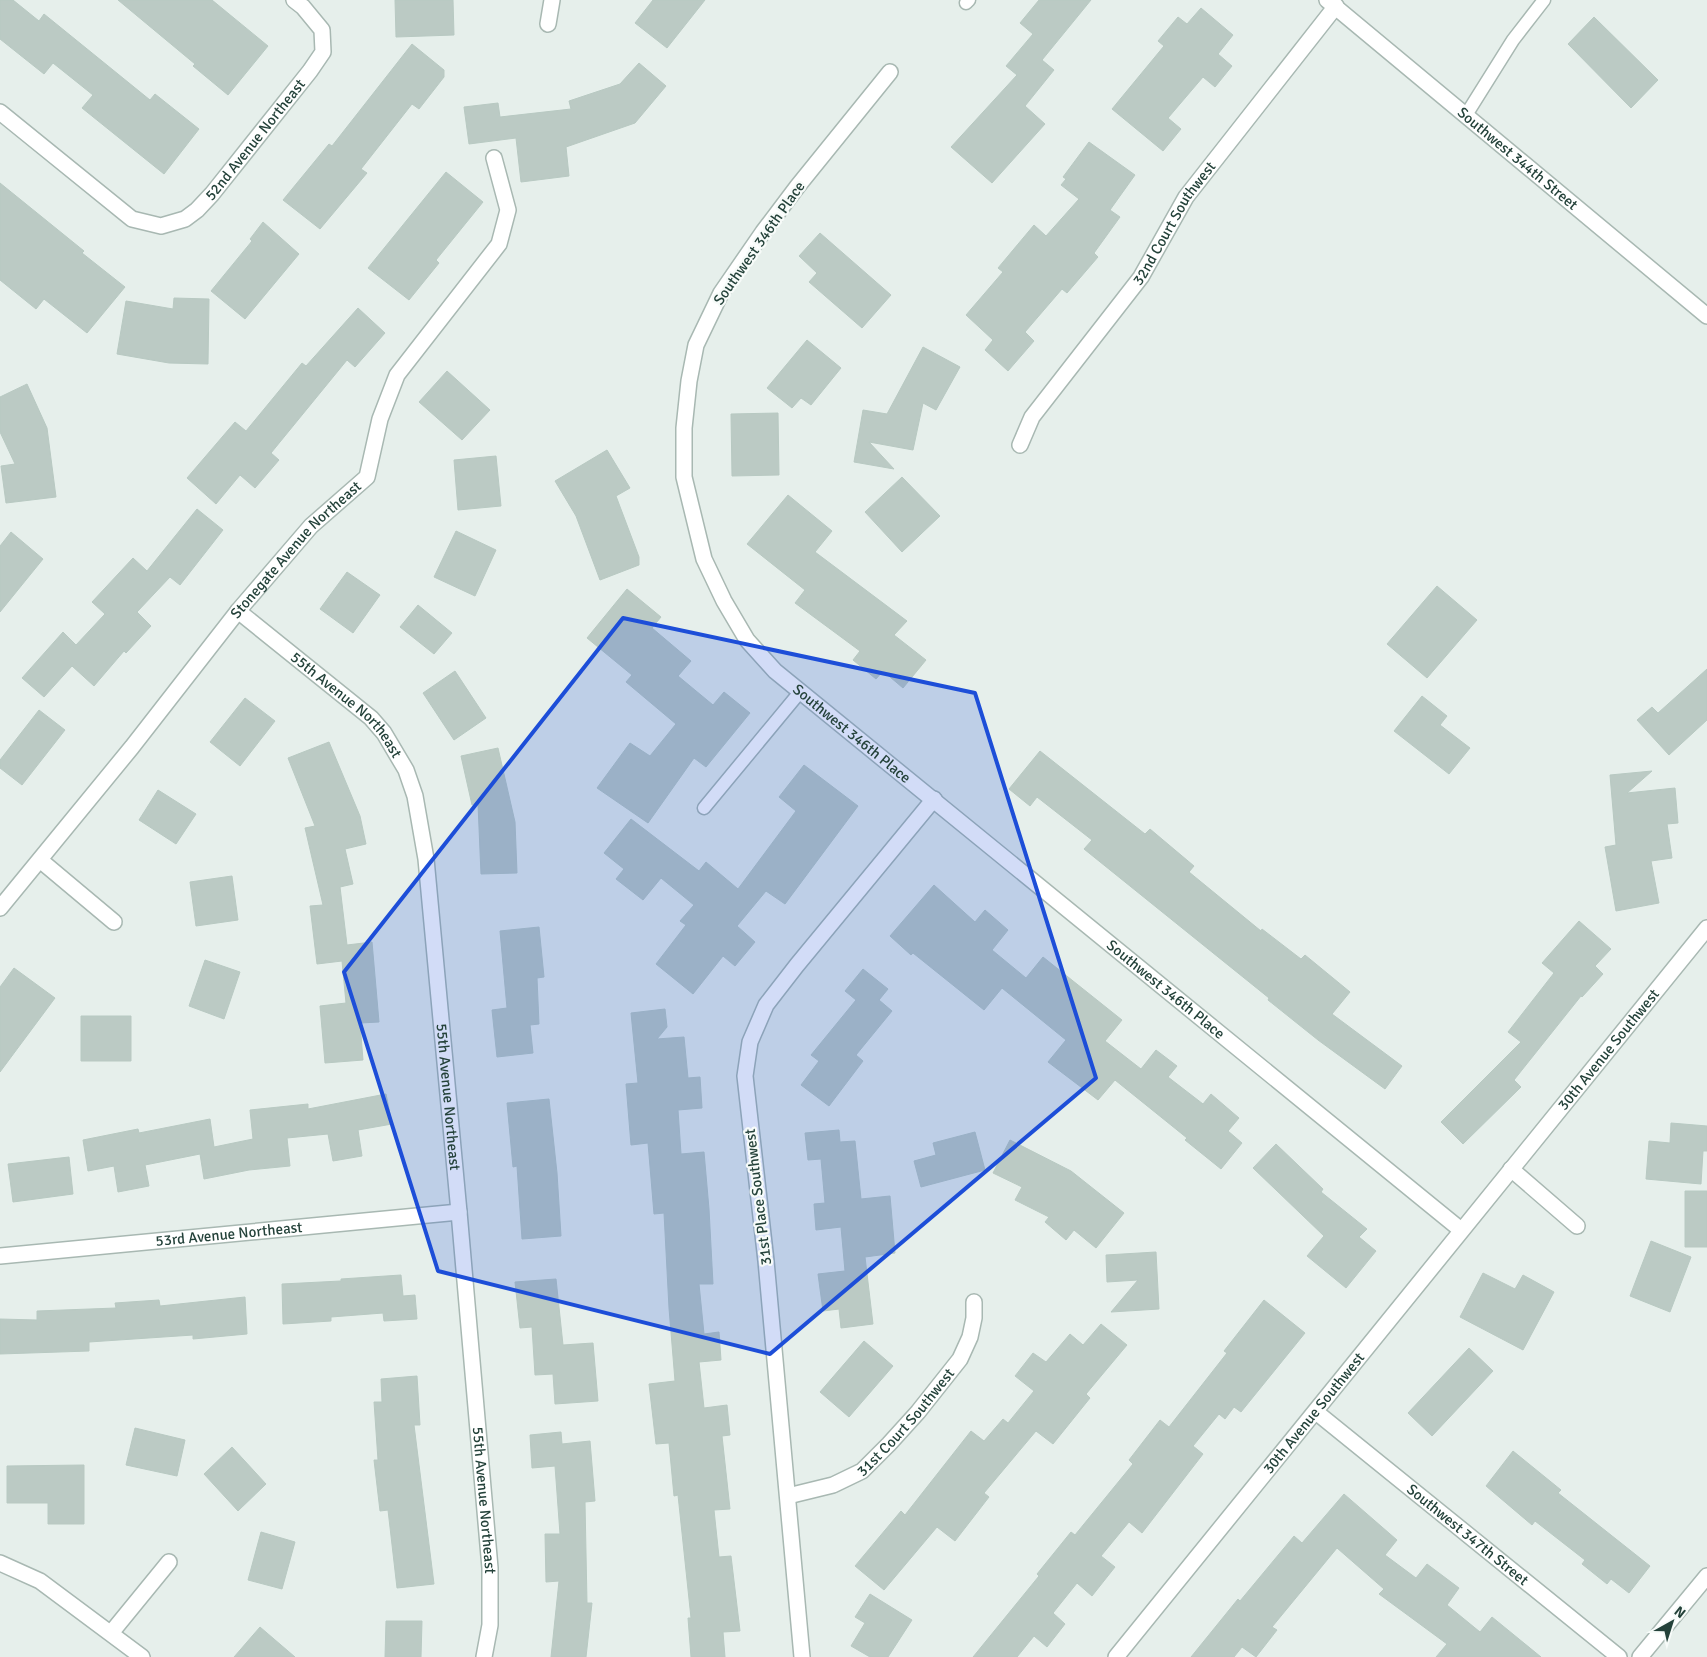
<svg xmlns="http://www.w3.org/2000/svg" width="1707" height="1657" viewBox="0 0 1707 1657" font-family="Signika,sans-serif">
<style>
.building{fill:#bbcac4;stroke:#b8c9c2}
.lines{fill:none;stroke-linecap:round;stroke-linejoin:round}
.service-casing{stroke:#a8b8b2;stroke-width:15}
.minor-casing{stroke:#a8b8b2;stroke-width:18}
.tertiary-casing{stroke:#a8b8b2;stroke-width:18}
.service{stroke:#fff;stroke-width:12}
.minor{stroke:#fff;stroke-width:15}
.tertiary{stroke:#fff;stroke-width:15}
.marked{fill:#1d4ed8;fill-opacity:0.2;stroke:#1d4ed8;stroke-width:4;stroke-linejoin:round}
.labels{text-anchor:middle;stroke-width:4.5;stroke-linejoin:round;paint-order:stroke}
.street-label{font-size:15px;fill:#24423a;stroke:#f7fbf9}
</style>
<rect width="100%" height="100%" fill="#e6efeb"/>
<path class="building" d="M 0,0 L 13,0 L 39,21 L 44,14 L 150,100 L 155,94 L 199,129 L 164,174 L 82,108 L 93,95 L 53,63 L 44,74 L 0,39 Z
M 118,0 L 212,0 L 268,46 L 228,95 L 193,66 L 195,64 Z
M 395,0 L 453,0 L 454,35 L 396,37 Z
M 653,0 L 705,0 L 667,48 L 635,23 Z
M 1039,0 L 1091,0 L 1042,60 L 1054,70 L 1025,106 L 1045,124 L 992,183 L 951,147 L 1017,75 L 1006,66 L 1033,34 L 1020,23 Z
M 1201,8 L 1233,35 L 1218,54 L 1232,66 L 1215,87 L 1203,77 L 1168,118 L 1181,129 L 1163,151 L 1112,109 L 1164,46 L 1158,41 L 1178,17 L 1187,24 Z
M 1594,17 L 1658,80 L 1631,108 L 1568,44 Z
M 412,44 L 444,70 L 444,77 L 419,109 L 412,104 L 361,169 L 367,173 L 320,229 L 283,200 L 329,144 L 332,146 Z
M 639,63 L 666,86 L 635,123 L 566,147 L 569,176 L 521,182 L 516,138 L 469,144 L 464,107 L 498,103 L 500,117 L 571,109 L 569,101 L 620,84 Z
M 1089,142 L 1135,175 L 1110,210 L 1120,217 L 1094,253 L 1098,257 L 1067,293 L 1062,289 L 1025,332 L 1034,341 L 1008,371 L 985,350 L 993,340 L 966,315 L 1003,272 L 998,268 L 1034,225 L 1046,236 L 1079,199 L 1061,185 L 1066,179 L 1063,177 Z
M 446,172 L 483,202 L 436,260 L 439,263 L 409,300 L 368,268 Z
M 0,183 L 84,251 L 82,253 L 125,287 L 87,333 L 44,299 L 36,309 L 0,280 Z
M 263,222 L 299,254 L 245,319 L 211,291 L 252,241 L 250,239 Z
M 820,233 L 891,295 L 862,328 L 809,282 L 817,273 L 799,256 Z
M 174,298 L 209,299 L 208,364 L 169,363 L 117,354 L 126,301 L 173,309 Z
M 358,308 L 385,333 L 355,367 L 347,360 L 271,453 L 279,460 L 255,488 L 240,475 L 216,504 L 187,478 L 235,422 L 246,431 L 302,363 L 306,366 Z
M 807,340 L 841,368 L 811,405 L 801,398 L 792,408 L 767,388 Z
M 923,347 L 960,367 L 936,410 L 923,403 L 913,450 L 869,442 L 894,469 L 854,462 L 863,410 L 887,414 Z
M 447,371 L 490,410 L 462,440 L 419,402 Z
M 27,384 L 47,428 L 56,497 L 6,503 L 1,466 L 15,464 L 0,432 L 0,397 Z
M 778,413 L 779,475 L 732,476 L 731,414 Z
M 607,450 L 630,488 L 616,496 L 639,557 L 639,565 L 600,580 L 576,516 L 555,481 Z
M 496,456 L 501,506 L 458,510 L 454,460 Z
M 902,477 L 940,516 L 902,552 L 865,512 Z
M 788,495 L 832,531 L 815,552 L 907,621 L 894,635 L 926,660 L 903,688 L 883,671 L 876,679 L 853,660 L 860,651 L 795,603 L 805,590 L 747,544 Z
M 197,509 L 223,530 L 180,585 L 170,577 L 137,612 L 151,626 L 126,653 L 124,651 L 94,686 L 72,666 L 44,697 L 22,678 L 63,632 L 76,645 L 105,614 L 92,602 L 133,558 L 147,571 Z
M 456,531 L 496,550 L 475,596 L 434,577 Z
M 11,532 L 43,559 L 0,612 L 0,546 Z
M 347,572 L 380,595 L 353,633 L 320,609 Z
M 1437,586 L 1477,620 L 1427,678 L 1387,644 Z
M 627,589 L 661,617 L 652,628 L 691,661 L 678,676 L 713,705 L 724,692 L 750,713 L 706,767 L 694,758 L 648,823 L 597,788 L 630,743 L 650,756 L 676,724 L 626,682 L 632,675 L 587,638 Z
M 418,605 L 452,633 L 434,654 L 400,627 Z
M 1707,669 L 1707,720 L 1669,755 L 1637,720 L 1652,707 L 1658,713 Z
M 455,671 L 486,718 L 454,740 L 423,693 Z
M 1422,696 L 1447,716 L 1440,725 L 1470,748 L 1449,774 L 1394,731 Z
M 245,698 L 275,721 L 240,766 L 210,742 Z
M 39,710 L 65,730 L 22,785 L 0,768 L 0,760 Z
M 329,742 L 360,816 L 366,844 L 345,849 L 353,884 L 340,887 L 347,945 L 372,942 L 379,1022 L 360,1023 L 363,1060 L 325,1063 L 320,1006 L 346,1003 L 342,961 L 317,964 L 310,906 L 323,905 L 305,828 L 315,826 L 288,758 Z
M 498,748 L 515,822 L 517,873 L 481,874 L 478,804 L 472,805 L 461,756 Z
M 1040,751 L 1145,834 L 1150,829 L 1194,866 L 1189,872 L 1261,931 L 1262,929 L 1301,959 L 1305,955 L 1350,992 L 1332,1014 L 1402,1066 L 1385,1089 L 1318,1040 L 1268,1000 L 1269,998 L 1084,849 L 1092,840 L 1037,797 L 1030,806 L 1009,789 Z
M 804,765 L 858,806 L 785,904 L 766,891 L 737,926 L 755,942 L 735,966 L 723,956 L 693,994 L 656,964 L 686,925 L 680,921 L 694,905 L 661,878 L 643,900 L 616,879 L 624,869 L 604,853 L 631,819 L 699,871 L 706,862 L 738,889 L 796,811 L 779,797 Z
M 1652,771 L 1627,793 L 1675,788 L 1678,823 L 1667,824 L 1672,858 L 1651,861 L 1659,903 L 1616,911 L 1605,847 L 1616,845 L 1610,775 Z
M 158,790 L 196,814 L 176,844 L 139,820 Z
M 232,876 L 238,920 L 196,926 L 190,882 Z
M 934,885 L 975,922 L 985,910 L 1008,930 L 992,950 L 1026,978 L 1043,957 L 1122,1020 L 1105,1041 L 1141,1069 L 1156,1050 L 1177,1066 L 1168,1077 L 1203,1104 L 1211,1094 L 1239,1118 L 1228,1131 L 1242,1143 L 1221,1169 L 1185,1140 L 1187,1138 L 1115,1080 L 1098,1100 L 1048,1062 L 1066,1040 L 1002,988 L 984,1010 L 913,953 L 911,955 L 890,936 Z
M 1579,921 L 1611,949 L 1595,966 L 1603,974 L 1582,997 L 1581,996 L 1514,1080 L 1521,1087 L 1463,1144 L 1441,1122 L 1521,1042 L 1508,1032 L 1554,973 L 1542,963 Z
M 539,927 L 544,977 L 537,978 L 539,1024 L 530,1025 L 533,1053 L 497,1057 L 492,1010 L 507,1008 L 500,931 Z
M 205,960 L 240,972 L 224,1019 L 189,1006 Z
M 14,968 L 55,998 L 0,1072 L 0,987 Z
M 863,969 L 888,989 L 879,1000 L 892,1011 L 856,1055 L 863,1061 L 829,1106 L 801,1085 L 819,1061 L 811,1055 L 856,1000 L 845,991 Z
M 665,1009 L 667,1027 L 657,1039 L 684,1037 L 688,1078 L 700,1077 L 702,1108 L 678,1110 L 681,1154 L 704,1152 L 709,1209 L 713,1284 L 699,1284 L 704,1334 L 719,1332 L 721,1360 L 699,1362 L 704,1408 L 727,1405 L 730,1435 L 722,1436 L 730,1509 L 714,1510 L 719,1557 L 731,1556 L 740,1631 L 723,1632 L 725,1657 L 691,1657 L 688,1618 L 691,1618 L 678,1495 L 674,1496 L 669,1443 L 656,1444 L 649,1384 L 675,1381 L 669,1308 L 664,1213 L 654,1214 L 648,1143 L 631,1145 L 626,1084 L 638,1083 L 631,1013 Z
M 81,1016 L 131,1016 L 131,1061 L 81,1061 Z
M 386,1094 L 392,1124 L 358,1130 L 362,1156 L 333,1161 L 328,1134 L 287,1138 L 290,1166 L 249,1170 L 204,1179 L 200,1154 L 145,1165 L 149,1186 L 118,1192 L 114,1166 L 88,1171 L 83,1140 L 138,1129 L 139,1133 L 210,1119 L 214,1147 L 253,1139 L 250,1110 L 308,1104 L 308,1109 Z
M 549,1099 L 557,1173 L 561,1236 L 522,1239 L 517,1166 L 513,1167 L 507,1103 Z
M 1671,1123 L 1707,1126 L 1707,1151 L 1703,1151 L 1701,1184 L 1646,1179 L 1649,1141 L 1670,1143 Z
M 839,1130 L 840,1142 L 855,1141 L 861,1199 L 890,1196 L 895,1253 L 865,1257 L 873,1324 L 841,1328 L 839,1309 L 823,1311 L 818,1274 L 845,1271 L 841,1227 L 816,1230 L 814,1204 L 825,1203 L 821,1159 L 808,1160 L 805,1133 Z
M 975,1132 L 985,1170 L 921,1187 L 914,1161 L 936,1155 L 933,1143 Z
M 1010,1140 L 1071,1171 L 1124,1213 L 1096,1248 L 1074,1230 L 1066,1240 L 1045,1222 L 1049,1217 L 1015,1200 L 1022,1187 L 993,1173 Z
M 1276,1144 L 1323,1189 L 1321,1192 L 1367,1229 L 1359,1237 L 1376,1251 L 1346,1288 L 1307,1256 L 1324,1236 L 1253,1168 Z
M 69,1157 L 73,1194 L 13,1202 L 8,1164 Z
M 1685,1191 L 1707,1191 L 1707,1247 L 1685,1247 Z
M 1651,1241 L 1691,1257 L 1670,1312 L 1630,1296 Z
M 1156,1252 L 1159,1309 L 1111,1312 L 1138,1280 L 1107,1282 L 1106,1255 Z
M 1483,1273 L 1515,1289 L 1523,1275 L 1554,1292 L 1523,1350 L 1460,1317 Z
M 401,1275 L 403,1296 L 415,1295 L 417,1319 L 384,1321 L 383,1313 L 331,1317 L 331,1321 L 283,1324 L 282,1284 L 341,1281 L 341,1279 Z
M 556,1279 L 563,1345 L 593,1343 L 598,1401 L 555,1404 L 553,1374 L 535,1375 L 532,1327 L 520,1328 L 515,1282 Z
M 245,1297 L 247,1334 L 193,1339 L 193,1335 L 89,1342 L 89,1351 L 0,1354 L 0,1319 L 37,1320 L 37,1311 L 116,1308 L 115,1303 L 159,1300 L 160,1306 Z
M 1264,1300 L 1305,1333 L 1241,1412 L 1234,1407 L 1225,1419 L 1219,1414 L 1193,1446 L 1203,1454 L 1142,1533 L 1129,1522 L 1101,1556 L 1115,1567 L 1092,1596 L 1077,1583 L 1053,1613 L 1065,1624 L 1047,1647 L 1034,1636 L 1017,1657 L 973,1657 L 1039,1576 L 1037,1574 L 1071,1532 L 1075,1535 L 1133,1464 L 1129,1460 L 1160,1420 L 1169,1427 L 1227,1353 L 1224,1351 Z
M 1101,1324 L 1127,1345 L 1086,1394 L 1090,1398 L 1053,1444 L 1036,1431 L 984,1493 L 989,1497 L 955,1541 L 937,1527 L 884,1590 L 855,1566 L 901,1511 L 905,1515 L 971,1431 L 984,1441 L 1003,1419 L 1008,1423 L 1034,1391 L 1015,1376 L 1033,1353 L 1046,1362 L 1070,1334 L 1083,1345 Z
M 864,1341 L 893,1366 L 849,1417 L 820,1392 Z
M 1469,1348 L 1493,1371 L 1432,1436 L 1408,1413 Z
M 417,1376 L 420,1425 L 414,1425 L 434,1584 L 397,1588 L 388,1510 L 380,1511 L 374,1460 L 378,1460 L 374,1402 L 382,1402 L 381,1379 Z
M 135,1428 L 185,1440 L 177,1476 L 126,1465 Z
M 561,1432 L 562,1444 L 590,1441 L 595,1501 L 585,1502 L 587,1603 L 592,1603 L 586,1657 L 551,1657 L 559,1581 L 546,1582 L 545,1534 L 560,1534 L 555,1466 L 532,1468 L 530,1435 Z
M 232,1447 L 266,1484 L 238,1511 L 204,1474 Z
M 1513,1451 L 1561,1490 L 1558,1493 L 1650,1566 L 1629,1593 L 1611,1579 L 1607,1584 L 1582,1564 L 1585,1560 L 1535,1521 L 1532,1525 L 1486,1486 Z
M 84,1465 L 84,1524 L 48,1524 L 48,1503 L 7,1503 L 7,1466 Z
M 1344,1494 L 1397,1540 L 1385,1555 L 1416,1578 L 1427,1564 L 1459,1588 L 1447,1605 L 1480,1632 L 1492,1617 L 1541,1657 L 1436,1657 L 1447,1644 L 1379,1594 L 1384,1589 L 1337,1548 L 1272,1627 L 1277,1630 L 1256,1657 L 1242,1647 L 1234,1657 L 1191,1657 L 1238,1599 L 1240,1601 L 1294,1536 L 1302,1543 Z
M 261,1532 L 295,1542 L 282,1589 L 248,1580 Z
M 870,1594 L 912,1620 L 888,1657 L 870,1657 L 851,1646 L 865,1623 L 855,1617 Z
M 386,1621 L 422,1621 L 421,1657 L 385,1657 Z
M 260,1627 L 295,1657 L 234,1657 Z"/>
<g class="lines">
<g class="service-casing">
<path id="service" d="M 966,3 L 969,0
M 1466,115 L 1513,40 L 1544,0
M 704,808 L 800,692"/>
</g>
<g class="minor-casing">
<g id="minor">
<path d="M 548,24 L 552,0"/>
<path id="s1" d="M 890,72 L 797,187 L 763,232 L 721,293 L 696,345 L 689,381 L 684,428 L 684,477 L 704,559 L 724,601 L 747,640 L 775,671 L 1461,1230"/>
<path id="s2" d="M 0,112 L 132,219 L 161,226 L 185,219 L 197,210 L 212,194 L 310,71 L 323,52 L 322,30 L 303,7 L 294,0"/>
<path id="s3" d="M 1020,445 L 1032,417 L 1141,277 L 1186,197 L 1336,6"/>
<path id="s4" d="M 238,611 L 371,718 L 384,733 L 406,770 L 415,796 L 426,859 L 459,1212 L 490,1568 L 490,1625 L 484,1657"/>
<path d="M 40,860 L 114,922"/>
<path id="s5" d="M 0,908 L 132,747 L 238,611 L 311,526 L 367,477 L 380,419 L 397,375 L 499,244 L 508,210 L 494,158"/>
<path d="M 1511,1169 L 1577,1226"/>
<path id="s6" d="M 0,1256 L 459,1212"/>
<path id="s7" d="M 1316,1412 L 1619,1657"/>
<path id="s8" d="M 788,1496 L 833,1485 L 862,1471 L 889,1444 L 918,1412 L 960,1359 L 970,1337 L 974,1318 L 974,1302"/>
<path d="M 0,1563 L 40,1581 L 142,1657"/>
<path d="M 111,1633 L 169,1562"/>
<path d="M 802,1657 L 766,1261 L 745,1076 L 750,1042 L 766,1005 L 797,965 L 934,799"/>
<path id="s9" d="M 1116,1657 L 1707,928"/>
<path d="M 1640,1657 L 1707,1576"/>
</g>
</g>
<g class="tertiary-casing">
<g id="tertiary">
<path id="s10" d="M 1327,0 L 1707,316"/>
</g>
</g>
<use href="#service" class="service"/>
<use href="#minor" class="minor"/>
<use href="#tertiary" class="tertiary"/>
</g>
<path class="marked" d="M 623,618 L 975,693 L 1096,1078 L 770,1354 L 438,1271 L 344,972 Z"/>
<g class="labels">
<g class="street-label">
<text dy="5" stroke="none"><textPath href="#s2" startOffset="331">52nd Avenue Northeast</textPath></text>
<text dy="5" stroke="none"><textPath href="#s10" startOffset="248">Southwest 344th Street</textPath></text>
<text dy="5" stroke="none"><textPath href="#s3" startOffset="271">32nd Court Southwest</textPath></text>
<text transform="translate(759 243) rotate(-55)" y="5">Southwest 346th Place</text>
<text dy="5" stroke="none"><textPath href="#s5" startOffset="465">Stonegate Avenue Northeast</textPath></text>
<text dy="5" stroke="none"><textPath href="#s4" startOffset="144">55th Avenue Northeast</textPath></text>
<text dy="5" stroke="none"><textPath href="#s1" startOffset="786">Southwest 346th Place</textPath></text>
<text dy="5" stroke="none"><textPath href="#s1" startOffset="1191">Southwest 346th Place</textPath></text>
<text dy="5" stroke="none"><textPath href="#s9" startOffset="782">30th Avenue Southwest</textPath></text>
<text dy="5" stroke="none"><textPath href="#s4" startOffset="564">55th Avenue Northeast</textPath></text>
<text transform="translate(758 1197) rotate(-97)" y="5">31st Place Southwest</text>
<text dy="5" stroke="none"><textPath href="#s6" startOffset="230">53rd Avenue Northeast</textPath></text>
<text dy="5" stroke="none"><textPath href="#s9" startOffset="314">30th Avenue Southwest</textPath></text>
<text dy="5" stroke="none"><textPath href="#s8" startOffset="144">31st Court Southwest</textPath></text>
<text dy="5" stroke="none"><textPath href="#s4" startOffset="969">55th Avenue Northeast</textPath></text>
<text dy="5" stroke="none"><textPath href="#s7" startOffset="195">Southwest 347th Street</textPath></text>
</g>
</g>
<g transform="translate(1672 1622) rotate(39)" stroke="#f7fbf9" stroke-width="4" paint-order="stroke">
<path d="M0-4L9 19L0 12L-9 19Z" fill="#24423a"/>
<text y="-8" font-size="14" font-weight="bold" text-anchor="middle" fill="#24423a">N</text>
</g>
</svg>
